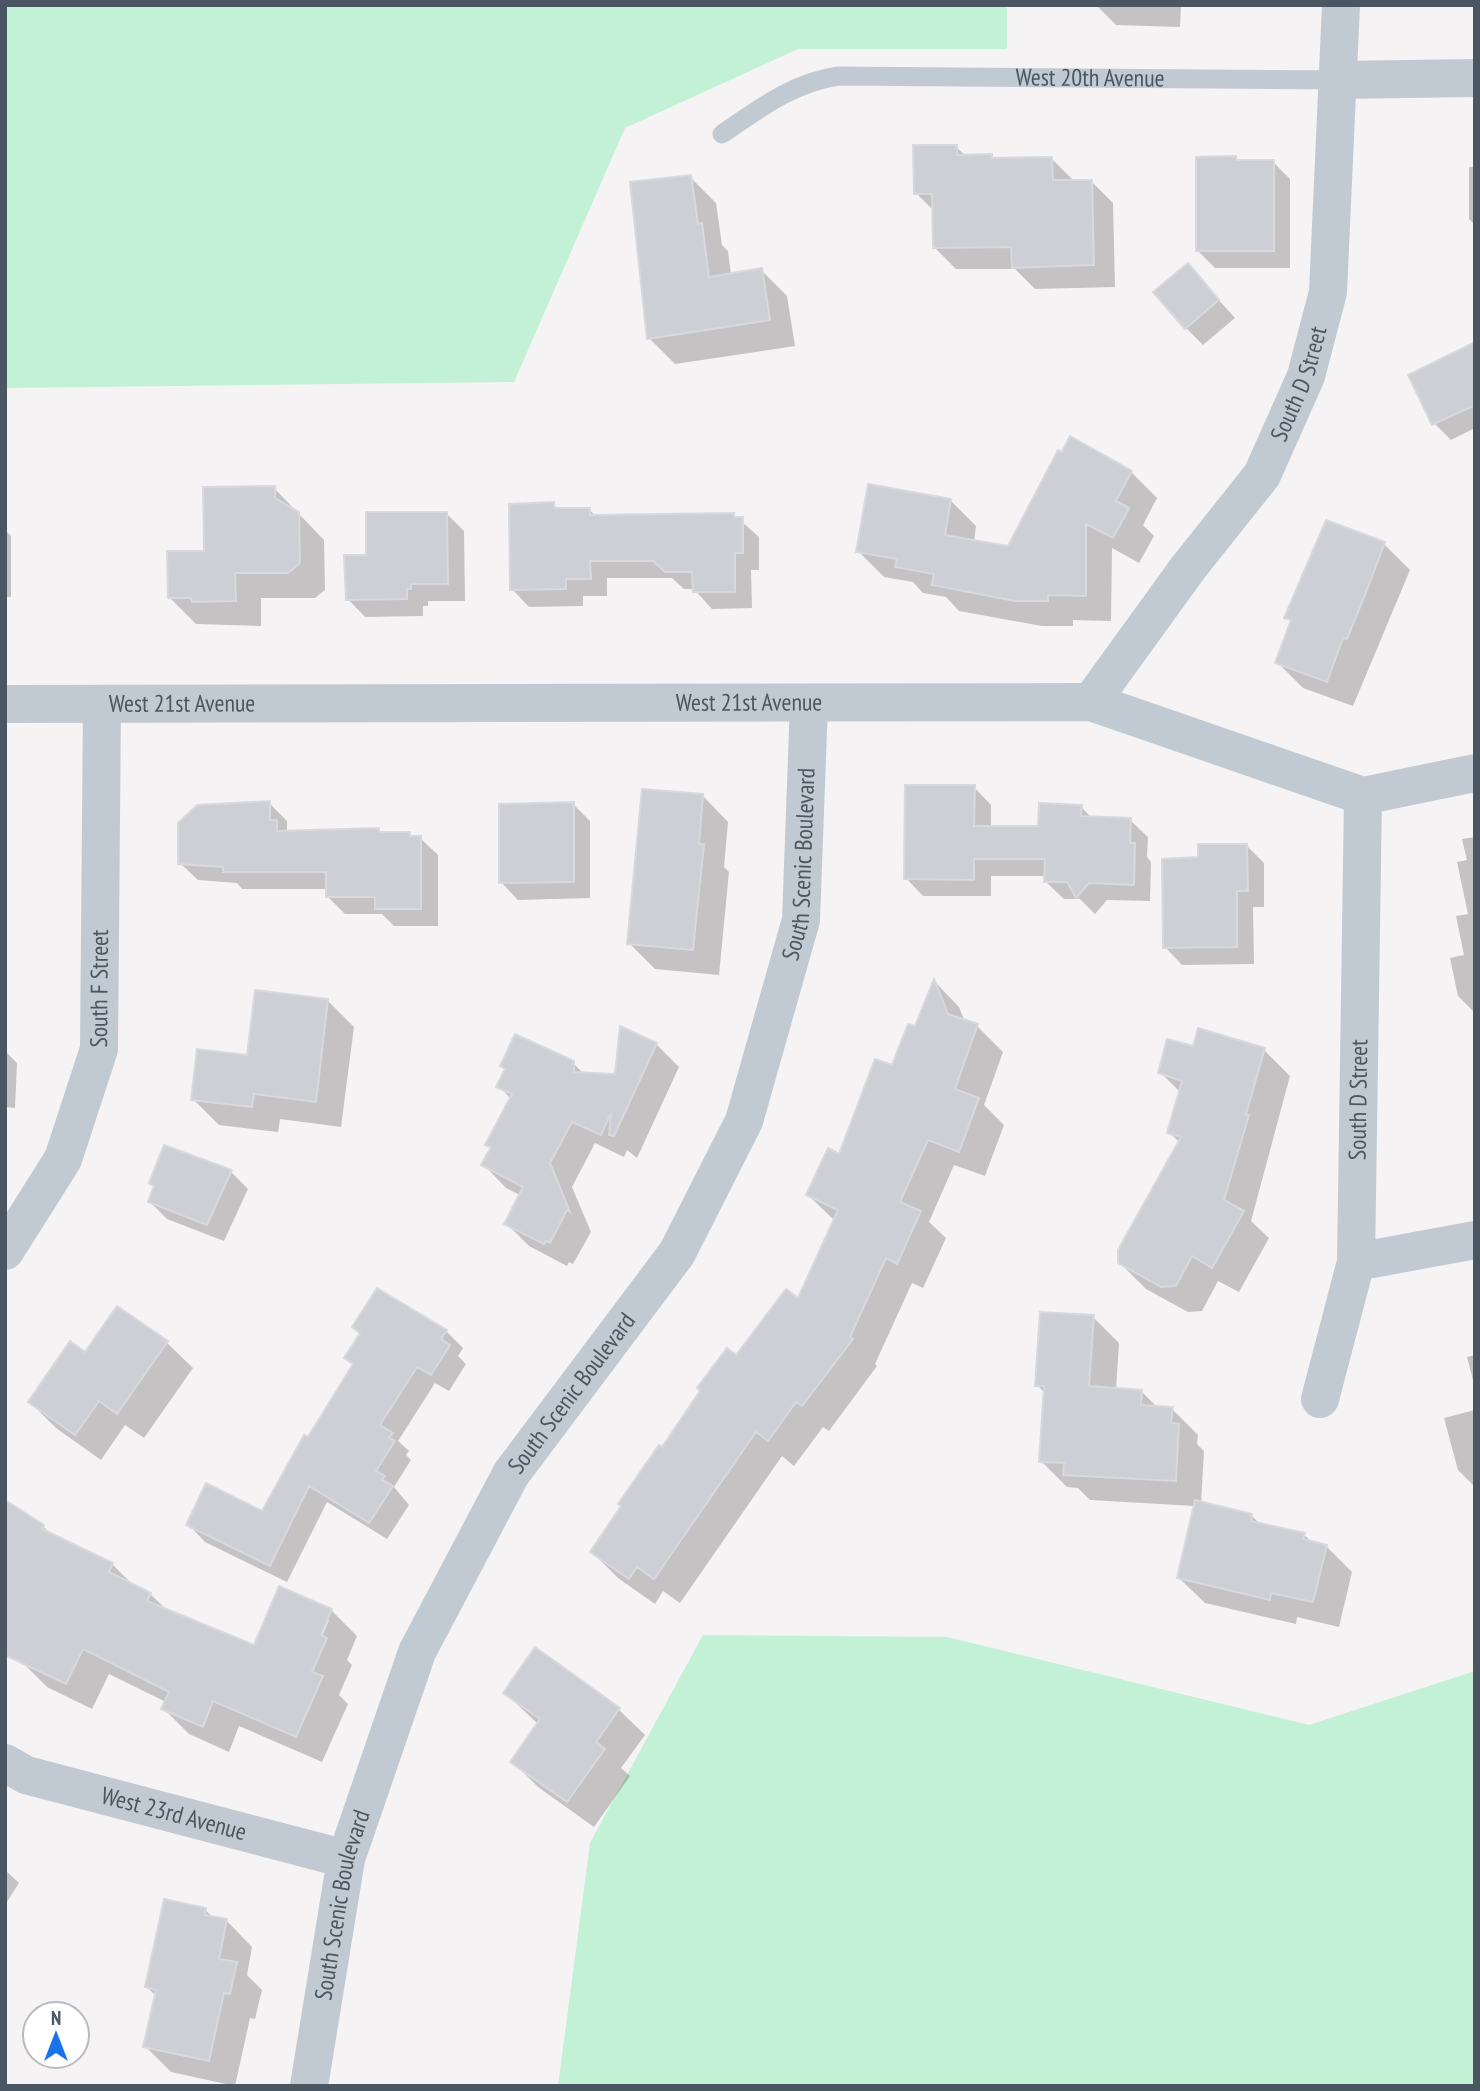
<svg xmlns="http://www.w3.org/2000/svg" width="1480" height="2091" viewBox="0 0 1480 2091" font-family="'PT Sans Narrow',sans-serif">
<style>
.green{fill:#c3f1d5}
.shadow{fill:#0003;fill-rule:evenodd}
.building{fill:#cdcfd5;stroke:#d7d9de;stroke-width:2}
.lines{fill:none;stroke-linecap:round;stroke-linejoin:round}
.service{stroke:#c1cad2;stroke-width:19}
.minor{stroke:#c1cad2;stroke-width:38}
.labels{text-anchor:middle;stroke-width:7;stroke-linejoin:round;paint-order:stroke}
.street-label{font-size:24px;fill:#4a5661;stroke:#fff}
</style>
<rect width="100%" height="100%" fill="#f5f3f3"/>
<path class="green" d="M 5,5 L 1007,5 L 1007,49 L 798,49 L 625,128 L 514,382 L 5,388 Z
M 703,1635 L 947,1637 L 1309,1725 L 1475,1671 L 1475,2086 L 558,2086 L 590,1843 Z"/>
<path class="shadow" d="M 1096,5 L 1181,5 L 1180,27 L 1116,25 Z
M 956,147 L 966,156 L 1052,159 L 1074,181 L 1091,181 L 1113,203 L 1115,287 L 1035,289 L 1015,269 L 956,269 L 934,247 L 934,211 L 916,193 Z
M 1236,158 L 1240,162 L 1273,162 L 1290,179 L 1290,268 L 1215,268 L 1197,250 Z
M 1469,167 L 1475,167 L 1475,225 L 1469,219 Z
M 690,177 L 716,203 L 722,245 L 728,251 L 731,275 L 761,270 L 787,296 L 795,346 L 675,364 L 649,338 Z
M 1188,266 L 1235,318 L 1203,345 L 1186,328 Z
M 1475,344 L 1475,428 L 1451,440 L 1433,422 Z
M 1071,439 L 1131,472 L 1157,498 L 1143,525 L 1154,536 L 1139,563 L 1112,548 L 1111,621 L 1073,620 L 1073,626 L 1042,626 L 959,611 L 946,597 L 923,593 L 913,582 L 884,577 L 858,551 L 950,500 L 976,526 L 974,542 L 1009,548 Z
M 274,488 L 324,540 L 325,590 L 315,598 L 261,598 L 261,626 L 196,624 L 170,598 Z
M 553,504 L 558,509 L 589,509 L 596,517 L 733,514 L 759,537 L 759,570 L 751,570 L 752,608 L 712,609 L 694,589 L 684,589 L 672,578 L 607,578 L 607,596 L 583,596 L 583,606 L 529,607 L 512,589 Z
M 447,514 L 464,531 L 465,601 L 428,601 L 428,606 L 423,606 L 423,616 L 365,617 L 348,599 L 368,557 Z
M 5,530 L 11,536 L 11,597 L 5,597 Z
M 1384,544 L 1410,570 L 1353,706 L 1303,688 L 1277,662 L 1292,623 L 1287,617 Z
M 974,787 L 991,805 L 991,827 L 1040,827 L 1081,807 L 1092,818 L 1130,820 L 1148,837 L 1147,857 L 1151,862 L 1150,901 L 1107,900 L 1095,914 L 1080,899 L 1064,899 L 1046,882 L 1046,876 L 991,876 L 991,896 L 923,896 L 906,878 Z
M 703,796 L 728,822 L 724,867 L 729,872 L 719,975 L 655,969 L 629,943 Z
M 269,803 L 287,821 L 287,833 L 379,830 L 383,834 L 420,838 L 438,855 L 438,926 L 394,926 L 382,914 L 345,914 L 327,896 L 327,889 L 242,889 L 237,883 L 198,880 L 180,863 Z
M 573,804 L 590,821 L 590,898 L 518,900 L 501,882 Z
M 1475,837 L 1475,1013 L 1458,996 L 1450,958 L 1464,955 L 1456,916 L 1468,914 L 1457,862 L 1467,860 L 1462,839 Z
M 1246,845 L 1264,863 L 1264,907 L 1253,907 L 1254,964 L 1182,965 L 1165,947 L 1200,859 Z
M 935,982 L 959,1007 L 965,1022 L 977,1026 L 1003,1052 L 984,1105 L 1004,1125 L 985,1176 L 954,1165 L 929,1222 L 946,1238 L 923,1288 L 912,1283 L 875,1364 L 877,1366 L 829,1431 L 823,1427 L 794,1466 L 782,1456 L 680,1603 L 663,1591 L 655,1604 L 618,1578 L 592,1552 L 663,1450 L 736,1358 L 799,1300 L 835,1221 L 808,1195 L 840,1156 L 893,1068 L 916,1028 Z
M 328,1001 L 354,1027 L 341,1127 L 280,1119 L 278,1132 L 219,1125 L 193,1099 Z
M 656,1044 L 679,1067 L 637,1158 L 627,1150 L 624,1157 L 595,1143 L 572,1187 L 591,1232 L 573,1264 L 569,1262 L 567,1266 L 529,1246 L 506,1223 L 520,1195 L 506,1188 L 484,1165 L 492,1149 L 487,1144 L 511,1099 L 499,1086 L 573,1063 L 584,1074 L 617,1075 Z
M 1194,1049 L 1264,1050 L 1290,1076 L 1251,1221 L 1269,1238 L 1239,1292 L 1218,1281 L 1202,1311 L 1188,1312 L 1146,1289 L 1120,1263 L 1180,1143 L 1169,1132 L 1181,1093 L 1160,1072 Z
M 5,1051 L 17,1063 L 15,1108 L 5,1107 Z
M 231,1172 L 248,1189 L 224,1241 L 167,1219 L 150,1202 L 155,1187 L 151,1183 Z
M 1093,1317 L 1119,1343 L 1116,1390 L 1141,1391 L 1158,1408 L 1172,1409 L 1198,1435 L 1197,1444 L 1204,1451 L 1201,1504 L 1251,1515 L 1261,1525 L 1304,1535 L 1313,1543 L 1326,1546 L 1352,1572 L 1339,1627 L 1297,1617 L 1296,1624 L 1205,1603 L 1179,1578 L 1195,1506 L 1090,1500 L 1078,1488 L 1067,1487 L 1041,1461 L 1045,1393 L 1037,1385 Z
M 354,1327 L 446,1331 L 463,1348 L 458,1356 L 466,1364 L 449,1391 L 435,1383 L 398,1441 L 409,1451 L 406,1455 L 411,1460 L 394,1487 L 409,1505 L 387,1539 L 327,1502 L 287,1582 L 205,1542 L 188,1524 L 263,1513 L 354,1366 L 346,1358 L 361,1334 Z
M 167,1343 L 193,1368 L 144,1438 L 125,1425 L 101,1460 L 56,1428 L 30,1402 L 86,1354 Z
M 1475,1355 L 1475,1388 L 1467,1357 Z
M 1475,1410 L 1475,1487 L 1458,1470 L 1444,1418 Z
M 43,1526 L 52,1536 L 112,1564 L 134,1586 L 150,1594 L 167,1610 L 255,1648 L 331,1610 L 357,1636 L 347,1660 L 352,1665 L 339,1695 L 348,1704 L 322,1762 L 239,1726 L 229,1752 L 189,1734 L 164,1709 L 166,1702 L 109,1674 L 92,1709 L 47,1687 L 21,1661 L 5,1639 ZM 325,1620 L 329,1620 L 319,1644 Z
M 505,1693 L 619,1710 L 645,1735 L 621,1768 L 630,1776 L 594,1827 L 538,1787 L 512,1761 L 538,1724 Z
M 5,1870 L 19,1883 L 5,1905 Z
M 205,1910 L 214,1918 L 227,1921 L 252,1947 L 247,1975 L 262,1990 L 255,2019 L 250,2018 L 235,2086 L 171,2072 L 145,2046 L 156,1996 L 147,1987 Z"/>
<path class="building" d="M 913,145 L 957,145 L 957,155 L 992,154 L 992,158 L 1052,157 L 1053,180 L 1092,180 L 1094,265 L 1012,268 L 1011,247 L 933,248 L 932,194 L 914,194 Z
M 1236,156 L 1236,160 L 1274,160 L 1274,251 L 1196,251 L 1196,157 Z
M 691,175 L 698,224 L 702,223 L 709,277 L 762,268 L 770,320 L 647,339 L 630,182 Z
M 1188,263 L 1219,300 L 1185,329 L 1153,292 Z
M 1475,342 L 1475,405 L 1432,425 L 1408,375 Z
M 1070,436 L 1132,471 L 1116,501 L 1129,508 L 1113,538 L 1086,524 L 1086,596 L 1048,595 L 1048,601 L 1015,601 L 932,585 L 934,574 L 895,567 L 897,559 L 856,552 L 868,484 L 951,499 L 945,535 L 1008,546 L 1058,450 L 1062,452 Z
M 275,486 L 275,498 L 299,512 L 300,563 L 288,573 L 235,573 L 236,601 L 192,602 L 191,598 L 168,598 L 167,551 L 204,551 L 203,487 Z
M 554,502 L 554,508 L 590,508 L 590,515 L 734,513 L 734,517 L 743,517 L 743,553 L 735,553 L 735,592 L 693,592 L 692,572 L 665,572 L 653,561 L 590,561 L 591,579 L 566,579 L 566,589 L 510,590 L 509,504 Z
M 366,512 L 447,512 L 448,584 L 411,584 L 411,589 L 407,589 L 407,599 L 346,600 L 344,555 L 366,555 Z
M 1326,520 L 1385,542 L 1365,595 L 1347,639 L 1343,638 L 1327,682 L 1275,663 L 1291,620 L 1284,618 Z
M 905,785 L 975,785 L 974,826 L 1038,826 L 1039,803 L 1082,805 L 1081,816 L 1131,818 L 1130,843 L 1135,843 L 1134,885 L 1089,883 L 1076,898 L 1067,882 L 1044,882 L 1045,859 L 974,859 L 974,880 L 904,879 Z
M 642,789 L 703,794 L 699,844 L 704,844 L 693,950 L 627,944 Z
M 270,801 L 270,820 L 277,820 L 277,831 L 379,828 L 379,832 L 410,832 L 410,836 L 421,836 L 421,909 L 375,909 L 375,897 L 326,897 L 326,872 L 223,872 L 223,867 L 178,864 L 178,823 L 197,805 Z
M 574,802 L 574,882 L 499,883 L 499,804 Z
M 1198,844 L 1247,844 L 1248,891 L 1237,891 L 1237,947 L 1163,948 L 1162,859 L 1198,857 Z
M 934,979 L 948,1014 L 978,1024 L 955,1089 L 979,1098 L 959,1152 L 928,1140 L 900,1202 L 921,1211 L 897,1264 L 886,1258 L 850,1337 L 853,1339 L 802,1406 L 796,1402 L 768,1441 L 756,1432 L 654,1579 L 637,1567 L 629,1579 L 590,1552 L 621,1506 L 618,1504 L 659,1445 L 662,1447 L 700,1391 L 697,1388 L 727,1348 L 736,1355 L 786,1289 L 798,1298 L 838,1210 L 806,1195 L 828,1148 L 839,1154 L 875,1059 L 892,1065 L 908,1024 L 915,1026 Z
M 255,990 L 328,999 L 316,1102 L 254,1094 L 252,1107 L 191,1100 L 197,1049 L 247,1055 Z
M 620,1026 L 657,1043 L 614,1136 L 609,1135 L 611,1113 L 601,1135 L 572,1122 L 550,1163 L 570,1212 L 567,1210 L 550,1243 L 546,1241 L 544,1244 L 504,1224 L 523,1187 L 481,1165 L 491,1147 L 485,1145 L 512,1094 L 496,1087 L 505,1069 L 500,1066 L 515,1034 L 574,1061 L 574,1072 L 615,1074 Z
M 1198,1028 L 1265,1048 L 1246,1114 L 1249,1115 L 1224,1200 L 1244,1211 L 1212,1268 L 1192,1256 L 1176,1286 L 1161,1287 L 1118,1263 L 1118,1250 L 1181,1137 L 1167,1133 L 1182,1081 L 1158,1073 L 1167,1039 L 1193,1046 Z
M 164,1145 L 232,1170 L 207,1225 L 148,1202 L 154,1186 L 149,1183 Z
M 377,1288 L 447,1330 L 441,1339 L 450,1345 L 431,1375 L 417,1367 L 380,1425 L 393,1433 L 389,1438 L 395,1441 L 376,1471 L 385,1476 L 382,1480 L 393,1486 L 369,1523 L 309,1486 L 270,1566 L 186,1525 L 206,1483 L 262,1511 L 304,1435 L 308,1437 L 353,1364 L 344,1358 L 360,1333 L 352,1327 Z
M 117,1306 L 168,1341 L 117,1414 L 99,1401 L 75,1435 L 28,1402 L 70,1341 L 85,1352 Z
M 1040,1312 L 1094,1315 L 1089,1386 L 1142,1390 L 1141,1405 L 1173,1407 L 1171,1423 L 1179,1424 L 1176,1481 L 1063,1475 L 1064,1463 L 1039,1462 L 1044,1386 L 1035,1386 Z
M 5,1500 L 44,1525 L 42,1529 L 113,1563 L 109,1572 L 151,1593 L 147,1601 L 254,1645 L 279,1586 L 332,1609 L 321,1635 L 327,1638 L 312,1672 L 323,1676 L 296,1737 L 213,1701 L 203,1727 L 161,1709 L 169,1692 L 83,1649 L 66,1684 L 5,1655 Z
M 1195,1500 L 1252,1514 L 1251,1521 L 1305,1533 L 1303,1539 L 1327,1545 L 1313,1602 L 1271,1593 L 1270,1600 L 1177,1578 Z
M 535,1647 L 620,1708 L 596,1742 L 605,1749 L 567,1802 L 510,1762 L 540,1719 L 503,1693 Z
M 164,1899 L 206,1908 L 205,1915 L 227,1919 L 219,1959 L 237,1962 L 230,1994 L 224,1993 L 209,2061 L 143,2047 L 156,1990 L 145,1987 Z"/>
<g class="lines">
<path class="service" id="s1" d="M 722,134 C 759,109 792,83 838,76 L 1339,80"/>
<g class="minor">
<path d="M 1339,80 L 1475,78"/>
<path id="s2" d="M 1091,702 L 1188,568 L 1262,475 L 1306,376 L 1328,292 L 1341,5"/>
<path id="s3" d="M 5,704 L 1091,702 L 1363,796 L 1475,773"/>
<path id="s4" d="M 5,1251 L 63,1159 L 99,1049 L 102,704"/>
<path d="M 1356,1262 L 1475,1240"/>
<path id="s5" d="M 1320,1399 L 1356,1262 L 1363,796"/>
<path id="s6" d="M 5,1763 L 26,1775 L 346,1859"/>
<path id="s7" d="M 309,2086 L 346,1859 L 417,1652 L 511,1474 L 677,1253 L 744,1121 L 801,920 L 809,703"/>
</g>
</g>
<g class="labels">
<g class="street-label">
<text dy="8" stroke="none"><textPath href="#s1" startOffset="383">West 20th Avenue</textPath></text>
<text dy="8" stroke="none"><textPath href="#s2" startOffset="383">South D Street</textPath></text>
<text dy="8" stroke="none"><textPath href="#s3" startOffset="744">West 21st Avenue</textPath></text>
<text dy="8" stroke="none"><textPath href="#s3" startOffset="177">West 21st Avenue</textPath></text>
<text dy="8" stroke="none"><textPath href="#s7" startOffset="1339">South Scenic Boulevard</textPath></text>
<text dy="8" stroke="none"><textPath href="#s4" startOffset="285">South F Street</textPath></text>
<text dy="8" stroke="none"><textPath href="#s5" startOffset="304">South D Street</textPath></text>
<text dy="8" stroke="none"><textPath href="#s7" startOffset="751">South Scenic Boulevard</textPath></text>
<text dy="8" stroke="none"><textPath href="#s6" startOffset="177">West 23rd Avenue</textPath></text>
<text dy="8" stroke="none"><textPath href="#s7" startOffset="184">South Scenic Boulevard</textPath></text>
</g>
</g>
<rect width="1480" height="2091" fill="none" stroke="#4a5661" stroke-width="14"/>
<g transform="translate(56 2035)"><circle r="33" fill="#ffffff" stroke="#b7bbc0" stroke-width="2"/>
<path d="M0-5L12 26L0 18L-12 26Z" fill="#1a73e8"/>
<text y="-10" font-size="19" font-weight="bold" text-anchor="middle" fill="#4a5661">N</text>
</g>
</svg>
